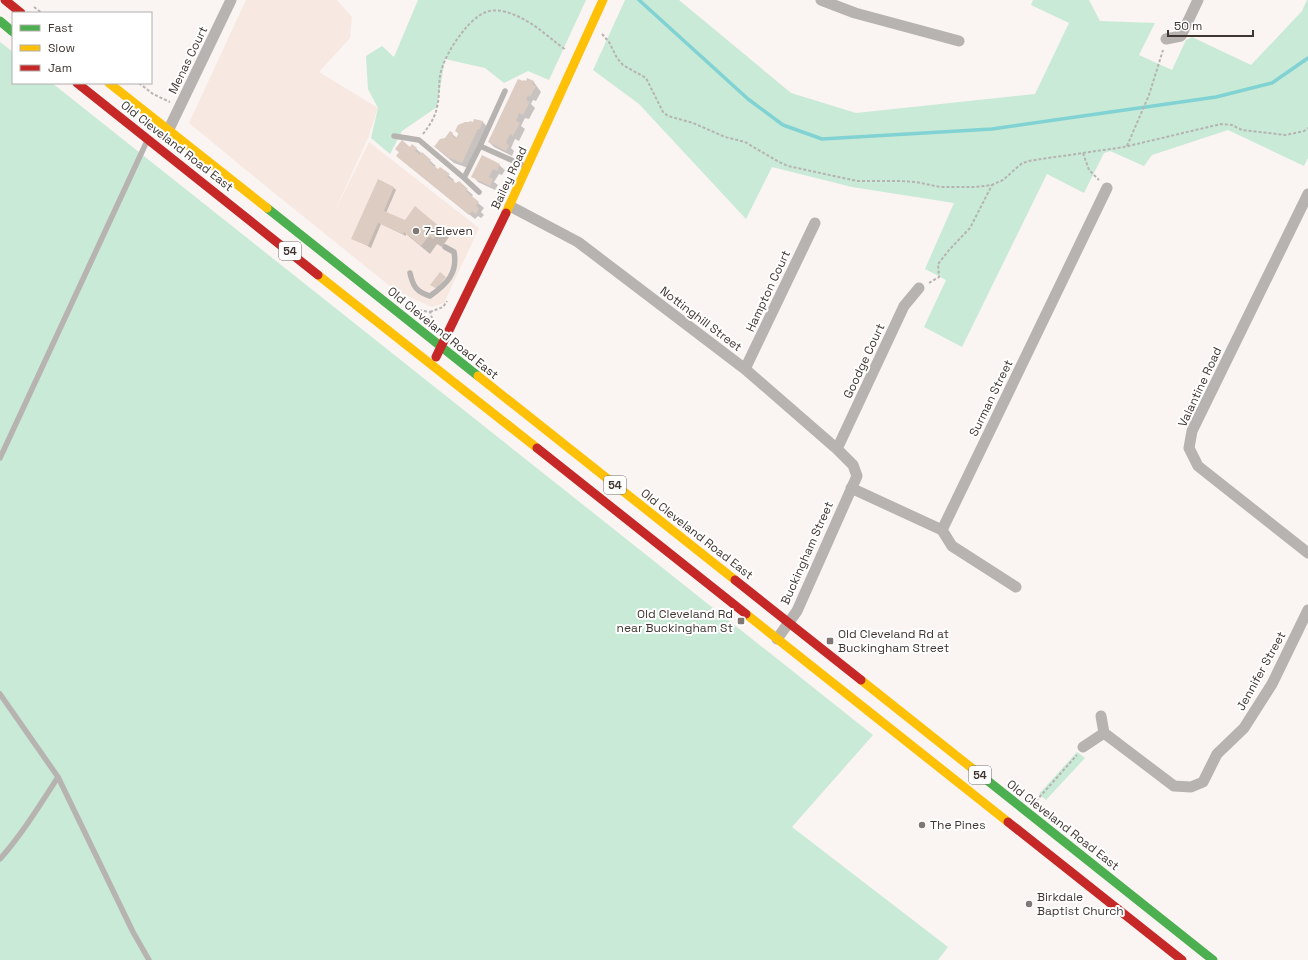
<svg xmlns="http://www.w3.org/2000/svg" width="1308" height="960" viewBox="0 0 1308 960" font-family="'Space Grotesk',sans-serif">
<style>
.built{fill:#f7e9e2}
.green{fill:#c8ead7}
.shadow{fill:#0003}
.lines{fill:none;stroke-linecap:round;stroke-linejoin:round}
.stream{stroke:#81d2d2;stroke-width:3.5}
.building{fill:#dcccc2}
.path{stroke:#b7b3b1;stroke-width:2;stroke-dasharray:3 2;stroke-linecap:butt}
.lane{stroke:#b7b3b1;stroke-width:5.5}
.street{stroke:#b7b3b1;stroke-width:11}
.fast{stroke:#4caf50;stroke-width:9}
.slow{stroke:#ffc107;stroke-width:9}
.jam{stroke:#c62828;stroke-width:9}
.poi-dot{fill:#817875;stroke:#fff;stroke-width:1.5}
.labels{text-anchor:middle;stroke-width:4;stroke-linejoin:round;paint-order:stroke}
.shield{fill:#fff;stroke:#79726f;stroke-width:1}
.shield-label{font-size:11px;font-weight:bold;fill:#403631}
.street-label{font-size:12px;fill:#403631;stroke:#fff}
.poi-label{font-size:12px;fill:#403631;stroke:#fff;text-anchor:start}
</style>
<rect width="100%" height="100%" fill="#faf4f2"/>
<path class="built" d="M 246,0 L 337,0 L 352,17 L 350,38 L 319,72 L 378,108 L 368,138 L 333,215 L 369,142 L 479,228 L 444,303 L 432,307 L 396,291 L 258,180 L 189,123 Z"/>
<path class="green" d="M 418,0 L 586,0 L 549,80 L 528,71 L 504,83 L 485,68 L 445,59 L 437,107 L 402,131 L 390,154 L 371,138 L 378,108 L 368,89 L 366,56 L 382,46 L 394,57 Z
M 625,0 L 679,0 L 791,93 L 856,113 L 1035,94 L 1069,23 L 1031,5 L 1033,0 L 1089,0 L 1100,21 L 1155,23 L 1139,55 L 1172,70 L 1186,40 L 1192,37 L 1251,65 L 1302,11 L 1307,0 L 1308,0 L 1308,158 L 1304,166 L 1228,130 L 1152,155 L 1144,166 L 1110,151 L 1104,153 L 1084,193 L 1047,174 L 962,347 L 924,327 L 946,280 L 925,269 L 954,203 L 852,187 L 772,167 L 746,219 L 639,104 L 593,70 Z
M 0,42 L 13,52 L 13,83 L 52,83 L 873,735 L 792,827 L 948,947 L 938,960 L 0,960 Z
M 1077,752 L 1085,758 L 1046,800 L 1039,794 Z"/>
<path class="shadow" d="M 533,81 L 541,92 L 536,101 L 533,100 L 531,104 L 535,108 L 529,119 L 525,118 L 521,126 L 525,129 L 519,141 L 515,139 L 511,148 L 514,151 L 512,156 L 494,147 L 489,142 L 523,83 Z
M 475,121 L 483,122 L 488,128 L 468,168 L 454,163 L 435,147 L 440,140 L 445,139 L 452,134 L 457,138 L 459,134 L 456,131 L 474,123 Z
M 413,146 L 436,166 L 434,168 L 438,171 L 440,168 L 454,180 L 453,182 L 457,185 L 459,183 L 473,195 L 471,197 L 484,208 L 481,212 L 484,215 L 481,218 L 478,216 L 475,219 L 403,161 L 400,153 L 396,149 L 410,149 Z
M 499,165 L 505,170 L 502,175 L 499,174 L 494,182 L 498,185 L 495,190 L 478,182 L 473,176 Z
M 378,181 L 394,188 L 396,190 L 386,213 L 405,221 L 415,208 L 449,237 L 442,247 L 437,244 L 430,254 L 406,234 L 406,236 L 381,224 L 371,248 L 353,238 Z"/>
<g class="lines">
<path class="stream" d="M 639,0 L 748,99 L 783,125 L 822,139 L 992,129 L 1216,97 L 1272,83 L 1308,58"/>
</g>
<path class="building" d="M 527,78 L 534,81 L 532,84 L 536,86 L 530,97 L 528,95 L 526,100 L 530,102 L 523,115 L 519,113 L 516,121 L 520,123 L 513,136 L 510,134 L 506,143 L 509,145 L 506,151 L 488,142 L 518,79 L 523,81 L 523,80 L 526,81 Z
M 474,119 L 483,121 L 480,129 L 478,129 L 462,163 L 447,157 L 448,156 L 443,154 L 444,153 L 439,151 L 439,149 L 434,147 L 440,139 L 445,138 L 450,131 L 453,133 L 452,136 L 456,138 L 459,133 L 455,131 L 458,125 L 465,122 L 469,122 L 470,121 L 473,122 Z
M 402,140 L 410,147 L 412,144 L 417,148 L 415,151 L 420,155 L 422,152 L 431,160 L 429,162 L 434,166 L 438,169 L 440,167 L 450,174 L 447,177 L 452,180 L 456,183 L 459,181 L 468,189 L 466,191 L 479,202 L 476,206 L 479,209 L 476,214 L 472,211 L 469,215 L 396,156 L 399,152 L 395,149 Z
M 482,155 L 500,164 L 497,171 L 493,169 L 489,177 L 493,179 L 490,186 L 471,177 Z
M 378,179 L 394,187 L 384,211 L 405,220 L 415,206 L 441,228 L 433,239 L 429,236 L 421,246 L 404,232 L 403,234 L 378,223 L 368,246 L 351,239 Z
M 440,272 L 446,277 L 437,289 L 430,285 Z"/>
<g class="lines">
<path class="path" d="M 34,7 L 42,13
M 602,34 L 609,42 L 617,58 L 623,65 L 646,78 L 663,112 L 668,116 L 693,123 L 725,137 L 745,142 L 779,162 L 788,166 L 857,181 L 900,181 L 916,182 L 940,187 L 975,187 L 992,185 L 1003,180 L 1021,164 L 1028,161 L 1124,147 L 1221,124 L 1232,125 L 1242,130 L 1286,135 L 1304,131 L 1308,128
M 139,83 L 153,94 L 170,102
M 423,134 C 429,126 435,118 437,107 C 440,96 438,83 441,71 C 446,55 455,41 465,29 C 470,23 477,16 484,13 C 489,10 496,10 502,11 C 529,17 545,35 566,50
M 1127,146 L 1149,95 L 1163,50
M 1083,153 L 1089,170 L 1099,180
M 929,283 L 939,277 L 938,264 L 949,250 L 970,228 L 992,185
M 419,310 L 430,312 L 432,318
M 430,312 L 443,307 L 447,301
M 1036,801 L 1077,755"/>
<path class="lane" d="M 505,91 L 480,146 L 527,167
M 394,136 L 419,140 L 464,178 L 479,192
M 464,178 L 480,146
M 410,273 C 413,287 417,292 430,296 C 447,284 458,273 454,252 L 445,247
M 0,458 L 147,141
M 0,694 L 58,777 L 133,932 L 149,960
M 0,859 C 22,834 40,805 58,777"/>
<path class="street" d="M 821,0 L 855,13 L 959,41
M 1166,39 L 1181,36 L 1198,0
M 168,131 L 231,0
M 1308,194 L 1192,431 L 1189,448 L 1198,466 L 1308,553
M 510,206 L 578,242 L 745,369 L 837,449 L 853,465 L 857,476 L 797,611 L 777,639
M 745,369 L 815,223
M 837,449 L 904,306 L 919,288
M 851,488 L 942,530 L 1107,188
M 942,530 L 952,546 L 1016,587
M 1104,733 L 1174,786 L 1191,787 L 1203,782 L 1217,754 L 1244,728 L 1272,684 L 1308,610
M 1083,747 L 1104,733 L 1101,716"/>
<path class="fast" d="M 0,21 L 13,32
M 267,208 L 478,376
M 983,777 L 1213,960"/>
<path class="slow" d="M 109,83 L 267,208
M 506,213 L 603,0
M 318,275 L 537,448
M 478,376 L 735,580
M 746,614 L 1008,822
M 861,680 L 983,777"/>
<path class="jam" d="M 5,0 L 21,13
M 77,83 L 318,275
M 436,357 L 506,213
M 537,448 L 746,614
M 735,580 L 861,680
M 1008,822 L 1182,960"/>
</g>
<g class="poi-dot">
<circle cx="416" cy="231" r="4"/>
<rect x="737" y="617" width="8" height="8" rx="2"/>
<rect x="826" y="637" width="8" height="8" rx="2"/>
<circle cx="922" cy="825" r="4"/>
<circle cx="1029" cy="904" r="4"/>
</g>
<g class="labels">
<g class="shield">
<rect x="279" y="242" width="22" height="18" rx="3"/>
<rect x="604" y="476" width="22" height="18" rx="3"/>
<rect x="969" y="766" width="22" height="18" rx="3"/>
</g>
<g class="shield-label">
<text x="290" y="255">54</text>
<text x="615" y="489">54</text>
<text x="980" y="779">54</text>
</g>
<g class="street-label">
<text transform="translate(188 60) rotate(-64)" y="4">Menas Court</text>
<text transform="translate(177 146) rotate(38)" y="4">Old Cleveland Road East</text>
<text transform="translate(509 178) rotate(-65)" y="4">Bailey Road</text>
<text transform="translate(768 291) rotate(-65)" y="4">Hampton Court</text>
<text transform="translate(701 319) rotate(37)" y="4">Nottinghill Street</text>
<text transform="translate(443 333) rotate(39)" y="4">Old Cleveland Road East</text>
<text transform="translate(864 361) rotate(-65)" y="4">Goodge Court</text>
<text transform="translate(1200 387) rotate(-65)" y="4">Valantine Road</text>
<text transform="translate(991 398) rotate(-64)" y="4">Surman Street</text>
<text transform="translate(697 534) rotate(38)" y="4">Old Cleveland Road East</text>
<text transform="translate(807 553) rotate(-66)" y="4">Buckingham Street</text>
<text transform="translate(1261 671) rotate(-61)" y="4">Jennifer Street</text>
<text transform="translate(1063 825) rotate(38)" y="4">Old Cleveland Road East</text>
</g>
<g class="poi-label">
<text x="424" y="235">7-Eleven</text>
<text x="733" y="618" text-anchor="end">Old Cleveland Rd<tspan x="733" dy="14">near Buckingham St</tspan></text>
<text x="838" y="638">Old Cleveland Rd at<tspan x="838" dy="14">Buckingham Street</tspan></text>
<text x="930" y="829">The Pines</text>
<text x="1037" y="901">Birkdale<tspan x="1037" dy="14">Baptist Church</tspan></text>
</g>
</g>
<rect x="12" y="12" width="140" height="72" fill="#ffffff" stroke="#b3afad"/>
<rect x="20" y="25" width="20" height="6" fill="#4caf50" stroke="#b3afad"/>
<text x="48" y="32" font-size="12" fill="#403631">Fast</text>
<rect x="20" y="45" width="20" height="6" fill="#ffc107" stroke="#b3afad"/>
<text x="48" y="52" font-size="12" fill="#403631">Slow</text>
<rect x="20" y="65" width="20" height="6" fill="#c62828" stroke="#b3afad"/>
<text x="48" y="72" font-size="12" fill="#403631">Jam</text>
<path d="M1168 30v6h85v-6" fill="none" stroke="#403631" stroke-width="2"/>
<text x="1174" y="30" font-size="12" fill="#403631" stroke="#ffffff" stroke-width="3" paint-order="stroke">50 m</text>
</svg>
